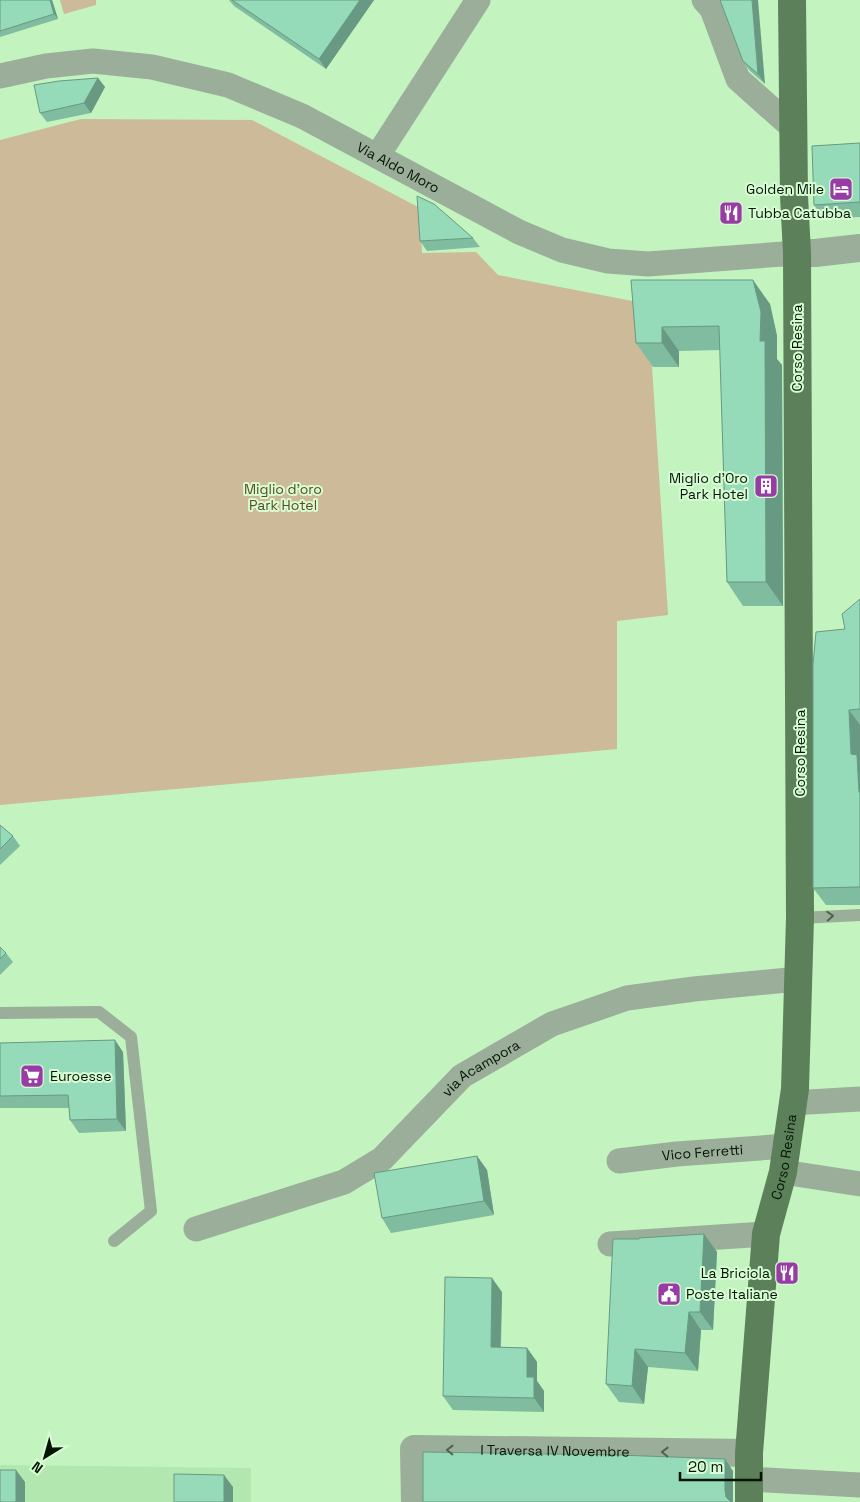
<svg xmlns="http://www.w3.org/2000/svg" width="860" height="1502" viewBox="0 0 860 1502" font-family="'Space Grotesk',sans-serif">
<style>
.built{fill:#b2e7af}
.green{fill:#ccba98}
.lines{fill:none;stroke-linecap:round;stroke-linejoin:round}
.service{stroke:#9aae99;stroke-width:12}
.minor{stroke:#9aae99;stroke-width:25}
.tertiary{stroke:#9aae99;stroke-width:28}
.primary{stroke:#5c815a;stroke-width:28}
.wall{fill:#80bc9f}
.shaded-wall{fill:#689982}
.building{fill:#95dbb9;stroke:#689982}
.oneway{stroke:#50624e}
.labels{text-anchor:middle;stroke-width:4;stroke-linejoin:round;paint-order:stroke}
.street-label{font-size:14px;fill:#051504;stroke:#d7fdd4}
.poi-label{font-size:14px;fill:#051504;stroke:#d7fdd4;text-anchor:end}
.park-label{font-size:14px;fill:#604a1e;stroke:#d7fdd4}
</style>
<rect width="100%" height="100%" fill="#c3f3bf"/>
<path class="built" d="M 0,1465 L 251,1468 L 251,1502 L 0,1502 Z"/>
<path class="green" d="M 60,0 L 96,0 L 96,5 L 64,14 Z
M 81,119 L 252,120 L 420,208 L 422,253 L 476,252 L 498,275 L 648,304 L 668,615 L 617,621 L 617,749 L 0,805 L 0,140 Z"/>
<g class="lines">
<path class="service" d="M 800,918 L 860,915
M 0,1013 L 99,1012 L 131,1037 L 151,1211 L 114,1241"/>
<g class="minor">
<path d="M 704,0 L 712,9 L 738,79 L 793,128"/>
<path id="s1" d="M 0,76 L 46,66 L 93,61 L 152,67 L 228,85 L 302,116 L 519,232 L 562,250 L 608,261 L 648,264 L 797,253"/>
<path d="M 378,155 L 478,0"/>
<path d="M 792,1103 L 860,1099"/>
<path id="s2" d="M 619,1161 L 677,1154 L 787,1146"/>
<path d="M 783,1172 L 860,1184"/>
<path id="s3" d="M 196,1229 L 344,1182 L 382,1159 L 462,1076 L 552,1024 L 627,998 L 694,989 L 798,979"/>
<path d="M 610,1244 L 766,1234"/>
<path d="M 749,1479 L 860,1485"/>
</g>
<g class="tertiary">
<path d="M 797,253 L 815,253 L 860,248"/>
<path id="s4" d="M 415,1502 L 414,1449 L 749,1453"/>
</g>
<path class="primary" id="s5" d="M 749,1502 L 749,1453 L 766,1234 L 783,1172 L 795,1089 L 800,918 L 797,253 L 794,196 L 792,0"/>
</g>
<path class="wall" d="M 0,0 L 52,0 L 58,19 L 0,37 Z
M 229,0 L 374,0 L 326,69 L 234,6 Z
M 720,0 L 765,84 L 750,71 L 743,61 Z
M 98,78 L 105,87 L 91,113 L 47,122 L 40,113 Z
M 860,143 L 860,217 L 824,219 L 814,205 Z
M 473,238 L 480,247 L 427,251 L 420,241 Z
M 631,280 L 770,304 L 777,336 L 777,359 L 782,365 L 783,606 L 743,606 L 727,582 L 720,350 L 679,351 L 679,367 L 653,367 L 636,343 Z
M 860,599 L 860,905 L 826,905 L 813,888 Z
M 0,825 L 13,836 L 20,846 L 0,865 Z
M 0,947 L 6,953 L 13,962 L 0,975 Z
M 0,1043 L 123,1052 L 126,1131 L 79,1133 L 70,1120 L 69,1108 L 0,1108 L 0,1134 Z
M 477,1156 L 487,1170 L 494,1215 L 391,1233 L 382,1218 Z
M 704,1234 L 717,1252 L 713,1330 L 701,1330 L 698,1371 L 648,1367 L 644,1404 L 619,1402 L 606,1384 L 639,1239 Z
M 502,1292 L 501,1347 L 527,1348 L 537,1362 L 537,1381 L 544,1391 L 544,1412 L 453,1410 L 443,1396 Z"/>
<path class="shaded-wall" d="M 50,0 L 52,0 L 58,19 L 54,14 Z
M 360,0 L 374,0 L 326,69 L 319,59 Z
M 752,0 L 758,0 L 765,84 L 758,74 Z
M 98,78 L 105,87 L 91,113 L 84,103 Z
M 753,280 L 770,304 L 777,336 L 777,359 L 782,365 L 783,606 L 766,582 L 760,341 Z
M 662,327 L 679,351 L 679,367 L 662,343 Z
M 849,710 L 860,725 L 860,793 L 851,754 Z
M 115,1040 L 123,1052 L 126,1131 L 117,1119 Z
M 477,1156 L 487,1170 L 494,1215 L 484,1201 Z
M 704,1234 L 717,1252 L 713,1330 L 700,1312 Z
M 492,1278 L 502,1292 L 500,1361 L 491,1347 Z
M 689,1312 L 701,1330 L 698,1371 L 685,1353 Z
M 527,1348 L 537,1362 L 537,1381 L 544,1391 L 544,1412 L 534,1398 L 527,1377 Z
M 635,1349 L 648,1367 L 644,1404 L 632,1386 Z
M 725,1459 L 733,1471 L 733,1502 L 730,1502 L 726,1497 L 725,1490 Z
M 16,1470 L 25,1482 L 25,1502 L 16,1502 Z
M 224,1475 L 233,1487 L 233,1502 L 224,1502 Z"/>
<path class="building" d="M 0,0 L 50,0 L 54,14 L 0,31 Z
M 232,0 L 360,0 L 319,59 Z
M 720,0 L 752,0 L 758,74 L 743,61 Z
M 98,78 L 84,103 L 40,113 L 34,85 L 59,81 Z
M 860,143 L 860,202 L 814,205 L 812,146 Z
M 417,196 L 434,204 L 473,238 L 420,241 Z
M 631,280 L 753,280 L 761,312 L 760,341 L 765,341 L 766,582 L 727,582 L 719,326 L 662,327 L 662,343 L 636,343 Z
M 860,599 L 860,709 L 849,710 L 851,754 L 857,755 L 859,792 L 860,792 L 860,887 L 813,888 L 813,664 L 816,632 L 845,629 L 842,614 Z
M 0,825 L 13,836 L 0,849 Z
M 0,947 L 6,953 L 0,959 Z
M 115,1040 L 117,1119 L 70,1120 L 68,1095 L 0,1096 L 0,1043 Z
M 477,1156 L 484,1201 L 382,1218 L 374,1173 Z
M 704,1234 L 700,1312 L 689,1312 L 685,1353 L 635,1349 L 632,1386 L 606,1384 L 613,1239 L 639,1239 L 639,1238 Z
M 445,1277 L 492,1278 L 491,1347 L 527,1348 L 527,1377 L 534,1377 L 534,1398 L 443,1396 Z
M 423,1452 L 618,1455 L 725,1459 L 725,1490 L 726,1497 L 731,1502 L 423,1502 Z
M 0,1470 L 16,1470 L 16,1502 L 0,1502 Z
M 174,1474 L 224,1475 L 224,1502 L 174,1502 Z"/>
<defs><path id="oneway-chevron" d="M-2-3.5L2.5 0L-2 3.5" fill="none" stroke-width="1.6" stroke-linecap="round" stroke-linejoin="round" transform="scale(1.25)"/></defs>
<g class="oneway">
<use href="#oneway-chevron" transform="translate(830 916) rotate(-4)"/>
<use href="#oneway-chevron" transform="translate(450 1450) rotate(-179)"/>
<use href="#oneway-chevron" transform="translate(665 1452) rotate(-179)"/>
</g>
<defs>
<g id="hotel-square" transform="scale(1.25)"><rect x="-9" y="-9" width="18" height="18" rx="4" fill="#993ba5" stroke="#d7fdd4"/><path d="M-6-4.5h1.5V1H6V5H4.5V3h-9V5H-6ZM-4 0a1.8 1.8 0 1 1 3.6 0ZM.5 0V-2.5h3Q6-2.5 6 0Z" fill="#fff"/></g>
<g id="restaurant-square" transform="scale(1.25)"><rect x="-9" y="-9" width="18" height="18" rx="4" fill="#993ba5" stroke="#d7fdd4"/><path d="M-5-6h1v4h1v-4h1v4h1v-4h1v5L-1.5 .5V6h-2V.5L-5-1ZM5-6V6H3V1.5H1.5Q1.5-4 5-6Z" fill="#fff"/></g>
<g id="building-square" transform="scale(1.25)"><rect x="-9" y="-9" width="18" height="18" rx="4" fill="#993ba5" stroke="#d7fdd4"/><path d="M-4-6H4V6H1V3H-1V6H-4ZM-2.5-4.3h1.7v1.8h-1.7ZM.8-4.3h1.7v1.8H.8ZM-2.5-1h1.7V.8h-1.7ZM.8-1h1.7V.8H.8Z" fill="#fff"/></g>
<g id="supermarket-square" transform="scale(1.25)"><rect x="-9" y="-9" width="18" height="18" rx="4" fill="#993ba5" stroke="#d7fdd4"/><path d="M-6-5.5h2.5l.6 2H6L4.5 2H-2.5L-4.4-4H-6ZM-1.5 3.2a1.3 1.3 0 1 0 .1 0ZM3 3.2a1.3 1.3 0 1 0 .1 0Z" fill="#fff"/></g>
<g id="civic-square" transform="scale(1.25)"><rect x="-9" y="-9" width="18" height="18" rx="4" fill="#993ba5" stroke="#d7fdd4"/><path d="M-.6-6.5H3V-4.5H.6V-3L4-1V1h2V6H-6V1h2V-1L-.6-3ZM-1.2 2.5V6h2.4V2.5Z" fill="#fff"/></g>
</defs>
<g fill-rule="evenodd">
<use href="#hotel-square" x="841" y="189"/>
<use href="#restaurant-square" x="731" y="213"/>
<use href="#building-square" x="766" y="486"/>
<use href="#supermarket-square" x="32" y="1076"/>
<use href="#restaurant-square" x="787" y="1273"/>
<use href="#civic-square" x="669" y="1294"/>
</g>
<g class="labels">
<g class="street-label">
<text dy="5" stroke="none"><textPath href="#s1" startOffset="421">Via Aldo Moro</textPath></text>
<text transform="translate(797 348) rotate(-90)" y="5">Corso Resina</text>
<text transform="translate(800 753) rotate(-90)" y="5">Corso Resina</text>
<text dy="5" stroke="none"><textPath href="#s3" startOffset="335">via Acampora</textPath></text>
<text dy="5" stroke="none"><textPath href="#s2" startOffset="84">Vico Ferretti</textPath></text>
<text dy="5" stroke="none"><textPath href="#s5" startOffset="348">Corso Resina</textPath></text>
<text dy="5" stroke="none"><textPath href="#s4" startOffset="194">I Traversa IV Novembre</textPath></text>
</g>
<g class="poi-label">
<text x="824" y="194">Golden Mile</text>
<text x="748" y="218" text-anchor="start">Tubba Catubba</text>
<text x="748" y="483">Miglio d'Oro<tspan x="748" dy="16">Park Hotel</tspan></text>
<text x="50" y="1081" text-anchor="start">Euroesse</text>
<text x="770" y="1278">La Briciola</text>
<text x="686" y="1299" text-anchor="start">Poste Italiane</text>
</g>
<g class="park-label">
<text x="283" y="494">Miglio d'oro<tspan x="283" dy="16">Park Hotel</tspan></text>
</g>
</g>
<g transform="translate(45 1457) rotate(217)" stroke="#d7fdd4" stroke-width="4" paint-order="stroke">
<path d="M0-4L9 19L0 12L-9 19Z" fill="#051504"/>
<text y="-8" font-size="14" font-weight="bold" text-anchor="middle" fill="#051504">N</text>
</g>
<path d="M680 1472v8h81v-8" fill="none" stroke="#051504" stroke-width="2.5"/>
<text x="688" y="1472" font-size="15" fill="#051504" stroke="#d7fdd4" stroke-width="4" paint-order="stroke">20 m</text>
</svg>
